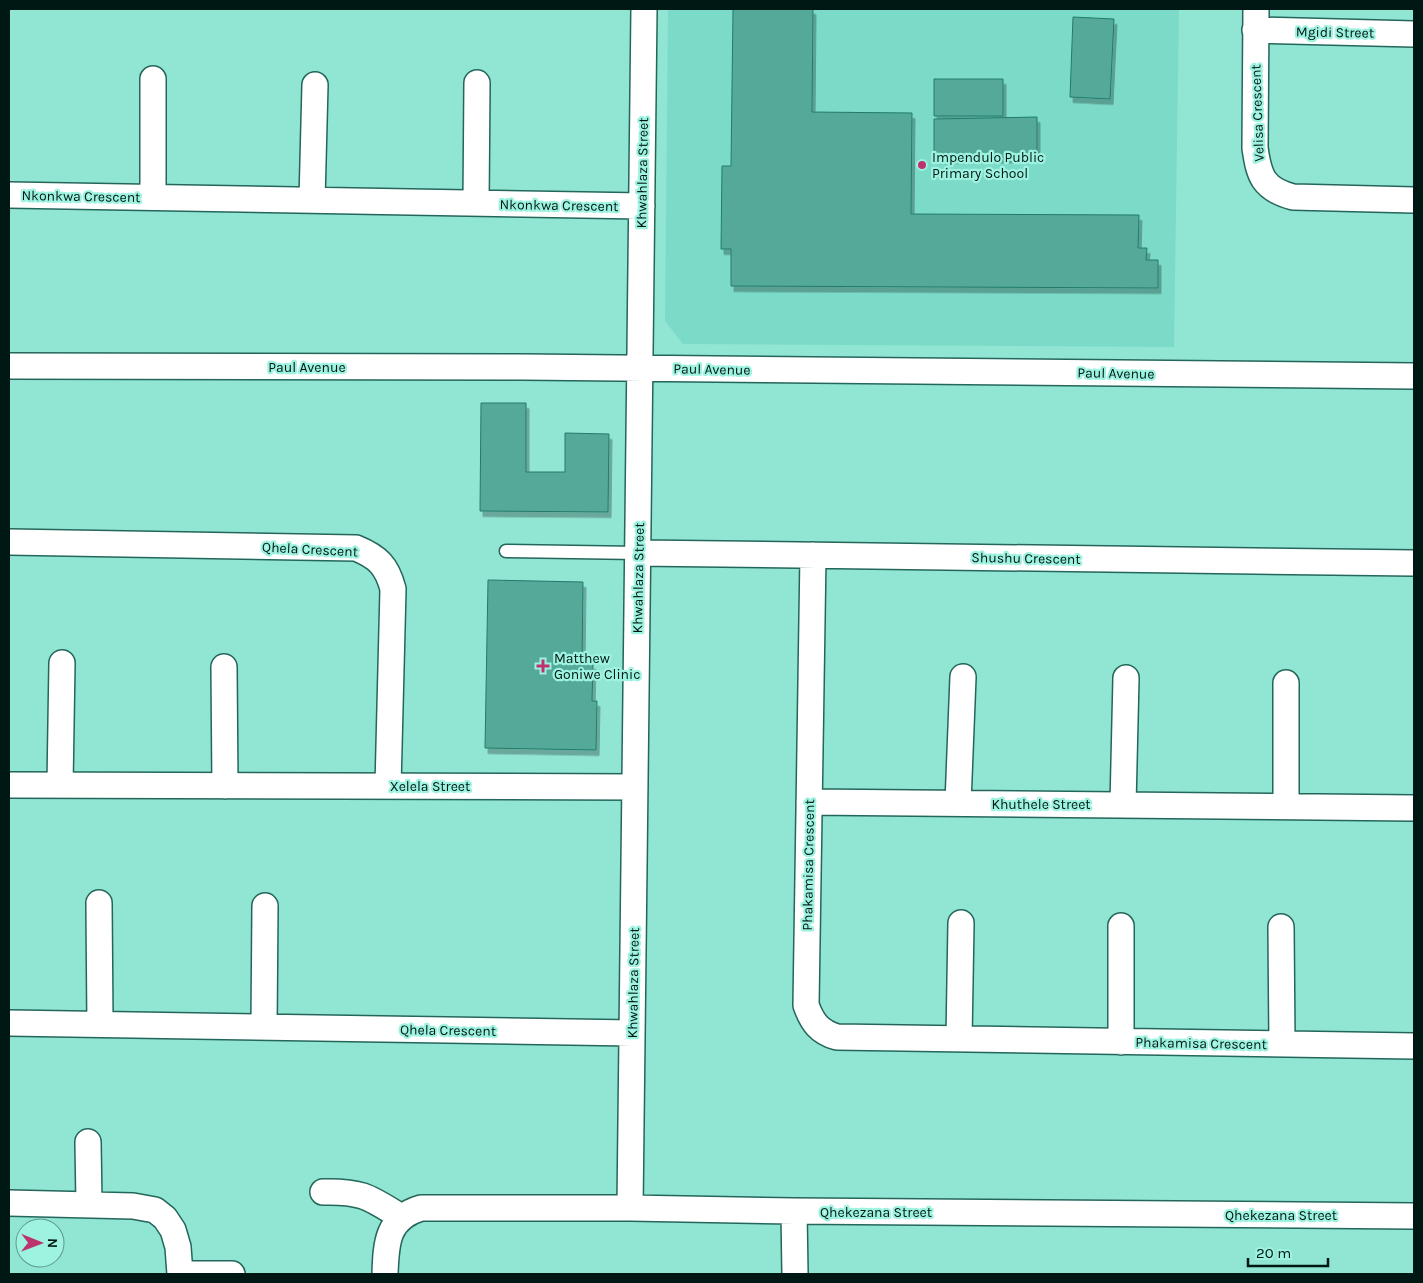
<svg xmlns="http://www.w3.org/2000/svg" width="1423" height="1283" viewBox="0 0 1423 1283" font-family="Karla,sans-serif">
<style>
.built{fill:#7cdbc8}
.building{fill:#55a999;stroke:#207b6c;filter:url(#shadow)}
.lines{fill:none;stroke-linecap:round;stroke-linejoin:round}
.service-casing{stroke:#24665a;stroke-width:15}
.minor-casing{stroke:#24665a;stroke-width:28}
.service{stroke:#fff;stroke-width:12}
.minor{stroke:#fff;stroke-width:25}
.poi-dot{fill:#bd336e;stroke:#9ef2e0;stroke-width:2}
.labels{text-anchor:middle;stroke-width:4.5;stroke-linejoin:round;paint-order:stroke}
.street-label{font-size:14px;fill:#001813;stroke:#9ef2e0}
.poi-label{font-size:14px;fill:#001813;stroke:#9ef2e0;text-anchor:start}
</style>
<defs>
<filter id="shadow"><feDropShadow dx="3" dy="5.5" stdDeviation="0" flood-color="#0004"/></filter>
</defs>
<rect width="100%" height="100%" fill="#91e5d3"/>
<path class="built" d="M 668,9 L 1179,9 L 1174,347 L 683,344 L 665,321 Z"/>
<path class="building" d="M 733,9 L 813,9 L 812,112 L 912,113 L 911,214 L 1139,215 L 1138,248 L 1147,248 L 1146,260 L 1158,260 L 1158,288 L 731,286 L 731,249 L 721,249 L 722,166 L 731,166 Z
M 1073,17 L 1114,19 L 1110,99 L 1070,97 Z
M 934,79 L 1003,79 L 1003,116 L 934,116 Z
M 1037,117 L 1037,157 L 934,158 L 934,119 Z
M 481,403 L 526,403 L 526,472 L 565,472 L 565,433 L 609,434 L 608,512 L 480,511 Z
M 488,580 L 583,582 L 582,664 L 593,664 L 592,701 L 597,701 L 596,750 L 485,748 Z"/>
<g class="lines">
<g class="service-casing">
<path id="service" d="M 506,551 L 638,553"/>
</g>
<g class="minor-casing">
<path id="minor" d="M 1256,9 L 1255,148 C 1259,176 1263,189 1293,197 L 1414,200
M 1255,30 L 1414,34
M 153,79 L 153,197
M 9,195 L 642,206
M 312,200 L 315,85
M 476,203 L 477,83
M 9,366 L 523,367 L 1414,376
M 9,542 L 356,548 C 378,557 387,566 393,589 L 388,786
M 638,553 L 1414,563
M 813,555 L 806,1005 C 812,1022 819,1032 837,1037 L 1414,1046
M 224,667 L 225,786
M 1286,683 L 1286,806
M 9,785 L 635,787
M 60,785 L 62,663
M 809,802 L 1414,808
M 958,803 L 963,677
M 1123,805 L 1126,678
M 99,903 L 100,1024
M 1281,927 L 1282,1044
M 9,1023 L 632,1033
M 264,1027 L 265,906
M 959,1039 L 961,923
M 1121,1042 L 1121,926
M 88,1142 L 89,1204
M 323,1192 C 362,1191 369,1197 401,1217
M 9,1203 L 133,1206 L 155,1210 L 165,1218 L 173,1230 L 178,1247 L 180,1274
M 630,1208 L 644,9
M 794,1211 L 795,1274
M 180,1274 L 232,1274
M 385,1274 C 386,1243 387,1218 421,1208 L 630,1208 L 794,1211 L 1414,1216"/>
</g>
<use href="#service" class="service"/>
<use href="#minor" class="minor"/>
</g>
<g class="poi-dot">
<circle cx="922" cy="165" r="5"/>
<path d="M540.5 658.5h5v5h5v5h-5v5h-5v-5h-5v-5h5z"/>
</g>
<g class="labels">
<g class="street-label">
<text transform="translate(1335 32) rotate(1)" y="5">Mgidi Street</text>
<text transform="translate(1257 113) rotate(-92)" y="5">Velisa Crescent</text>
<text transform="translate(642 173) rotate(-89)" y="5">Khwahlaza Street</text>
<text transform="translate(81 196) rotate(1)" y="5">Nkonkwa Crescent</text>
<text transform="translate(559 205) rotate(1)" y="5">Nkonkwa Crescent</text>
<text x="307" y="372">Paul Avenue</text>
<text transform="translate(712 369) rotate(1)" y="5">Paul Avenue</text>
<text transform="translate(1116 373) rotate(1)" y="5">Paul Avenue</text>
<text transform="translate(310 549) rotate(3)" y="5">Qhela Crescent</text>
<text transform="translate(1026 558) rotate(1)" y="5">Shushu Crescent</text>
<text transform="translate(638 578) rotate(-89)" y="5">Khwahlaza Street</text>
<text x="430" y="791">Xelela Street</text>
<text x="1041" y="809">Khuthele Street</text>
<text transform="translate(808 865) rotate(-89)" y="5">Phakamisa Crescent</text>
<text transform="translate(633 983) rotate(-89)" y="5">Khwahlaza Street</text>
<text transform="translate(448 1030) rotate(1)" y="5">Qhela Crescent</text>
<text transform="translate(1201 1043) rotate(1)" y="5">Phakamisa Crescent</text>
<text x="876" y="1217">Qhekezana Street</text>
<text x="1281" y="1220">Qhekezana Street</text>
</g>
<g class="poi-label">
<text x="932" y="162">Impendulo Public<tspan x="932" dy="16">Primary School</tspan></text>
<text x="554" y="663">Matthew<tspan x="554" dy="16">Goniwe Clinic</tspan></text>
</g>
</g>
<rect width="1423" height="1283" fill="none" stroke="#001813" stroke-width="20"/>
<g transform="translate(40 1243) rotate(91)"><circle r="24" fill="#9ef2e0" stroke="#5f9b8e"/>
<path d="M0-4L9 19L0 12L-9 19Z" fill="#bd336e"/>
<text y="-8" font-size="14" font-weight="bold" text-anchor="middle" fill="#001813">N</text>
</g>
<path d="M1248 1258v8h80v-8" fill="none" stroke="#001813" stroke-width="2.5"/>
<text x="1256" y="1258" font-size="15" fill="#001813" stroke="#9ef2e0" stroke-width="4" paint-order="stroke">20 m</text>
</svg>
